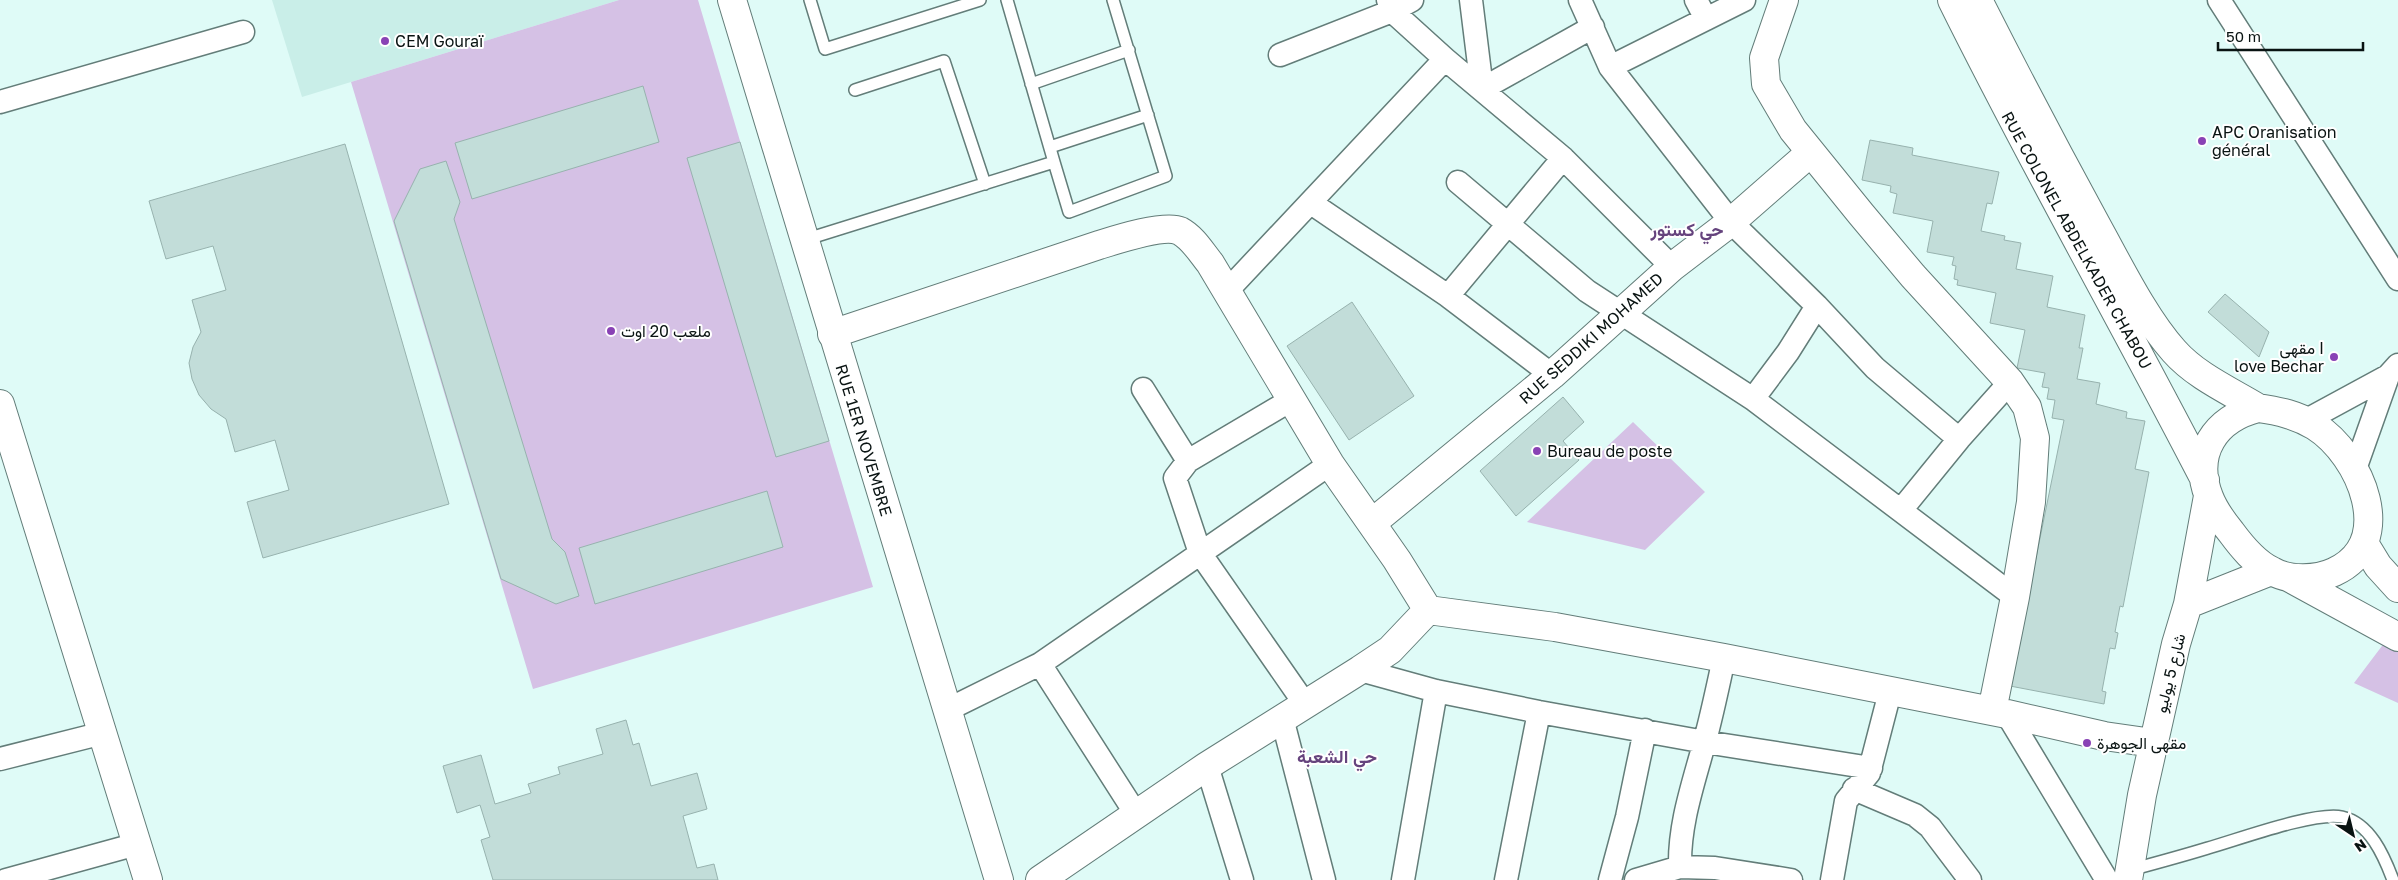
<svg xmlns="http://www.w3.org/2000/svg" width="2398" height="880" viewBox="0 0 2398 880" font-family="'Golos Text',Vazirmatn,sans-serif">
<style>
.built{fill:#c9eee8}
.green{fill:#d5c1e5}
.building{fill:#c2ddd9;stroke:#97b2ae}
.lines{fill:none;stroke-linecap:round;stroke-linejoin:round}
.lane-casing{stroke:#637d79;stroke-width:14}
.street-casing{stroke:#637d79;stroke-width:25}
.secondary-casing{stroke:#637d79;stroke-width:30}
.primary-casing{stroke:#637d79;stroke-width:30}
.lane{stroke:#fff;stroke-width:11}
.street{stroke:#fff;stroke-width:22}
.secondary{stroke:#fff;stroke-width:28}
.primary{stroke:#fff;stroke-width:28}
.poi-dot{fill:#8942b5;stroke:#fff;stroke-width:2}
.labels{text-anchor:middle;stroke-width:4;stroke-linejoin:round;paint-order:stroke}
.poi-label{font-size:16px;fill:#091312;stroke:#fff;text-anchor:start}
.street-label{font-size:16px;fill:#091312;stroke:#fff}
.neighbourhood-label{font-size:18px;font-weight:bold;fill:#65437d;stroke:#fff}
</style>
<rect width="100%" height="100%" fill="#dffbf7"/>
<path class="built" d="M 272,0 L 619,0 L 302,97 Z"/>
<path class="green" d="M 619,0 L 698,0 L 873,587 L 533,689 L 351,82 Z
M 1633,422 L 1705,492 L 1645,550 L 1527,522 Z
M 2391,634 L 2398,637 L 2398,703 L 2354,683 Z"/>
<path class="building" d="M 643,86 L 659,142 L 472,199 L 455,143 Z
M 1870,140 L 1913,148 L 1912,155 L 1999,172 L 1992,204 L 1987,203 L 1981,231 L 2005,236 L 2004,240 L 2021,243 L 2016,269 L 2053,276 L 2047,307 L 2085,315 L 2079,348 L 2083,348 L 2077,379 L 2100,383 L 2096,404 L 2127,412 L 2126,418 L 2145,421 L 2135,469 L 2149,472 L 2123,607 L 2120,606 L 2115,632 L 2118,633 L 2115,649 L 2110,648 L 2102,691 L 2106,692 L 2104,704 L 2010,686 L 2064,420 L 2052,418 L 2055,400 L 2047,399 L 2049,388 L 2042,387 L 2045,373 L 2017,368 L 2025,330 L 1990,323 L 1996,293 L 1957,285 L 1958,280 L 1954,279 L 1956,266 L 1952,265 L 1954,257 L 1927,252 L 1933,221 L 1893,213 L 1897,194 L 1890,192 L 1891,186 L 1862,180 Z
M 740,142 L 829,441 L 776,457 L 687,158 Z
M 345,144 L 449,504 L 263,558 L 247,502 L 289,490 L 275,440 L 235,452 L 226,419 L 211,409 L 199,395 L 192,379 L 189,363 L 193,347 L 201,332 L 192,300 L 226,290 L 213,246 L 166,259 L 149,201 Z
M 446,161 L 460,202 L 454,219 L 552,539 L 565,552 L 579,596 L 556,604 L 501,579 L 394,221 L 420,169 Z
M 2225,294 L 2269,332 L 2259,357 L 2208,312 Z
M 1352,302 L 1414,396 L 1349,440 L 1287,346 Z
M 1563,397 L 1584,422 L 1563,441 L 1579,460 L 1516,516 L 1480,471 Z
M 767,491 L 783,547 L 595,604 L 579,548 Z
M 626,720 L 633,745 L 639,743 L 651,786 L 697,773 L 707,809 L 683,816 L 697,868 L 714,864 L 718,880 L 493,880 L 481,840 L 490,837 L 480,805 L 457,813 L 443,766 L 481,755 L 495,804 L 531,793 L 528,784 L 560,774 L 558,767 L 603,754 L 596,729 Z"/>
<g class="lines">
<g class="lane-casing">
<path id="lane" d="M 810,0 L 825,49 L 980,0
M 1007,0 L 1054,162
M 1031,84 L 1129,50
M 855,90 L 944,61 L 985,184
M 1050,147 L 1148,115
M 804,240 L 1054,162 L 1069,212 L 1166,176 L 1113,0
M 2130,870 C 2156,863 2182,856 2208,848 C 2237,840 2315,811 2342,817 C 2370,823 2384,856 2393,880"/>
</g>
<g class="street-casing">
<path id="street" d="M 1412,0 L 1392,11 L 1445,59
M 1471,0 L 1482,89 L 1593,27
M 1580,0 L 1610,67 L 1731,222 L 1817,306 L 1875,368 L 1959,439 L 2010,382
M 1696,0 L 1706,19
M 2219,0 L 2398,279
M 1280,55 L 1392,11 L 1388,0
M 1610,67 L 1744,0
M 0,102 L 243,32
M 1458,182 L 1587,291 L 1753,399 L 2015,597
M 1311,203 L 1448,296 L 1552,375
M 1226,292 L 1445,59 L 1563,158 L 1672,267
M 1448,296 L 1563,158
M 1143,389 L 1188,461
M 1753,399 L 1788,352 L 1817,306
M 1291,400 L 1188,461 L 1175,478 L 1200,553 L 1305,704
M 2305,421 L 2388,376 L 2398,365
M 2355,469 L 2388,376
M 1902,509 L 1959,439
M 1040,664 L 1136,814
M 1360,670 L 1436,691 L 1539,712 L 1705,742 L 1871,768
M 947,710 L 1040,664 L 1330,464
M 2007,714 L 2105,877
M 1282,718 L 1324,880
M 0,759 L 103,733
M 1207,766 L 1242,880
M 1854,789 L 1915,815 L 1930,827 L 1970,880
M 1680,867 C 1679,824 1693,785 1704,744 C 1712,715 1718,686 1724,658
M 6,880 L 137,844
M 1403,880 L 1436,691
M 1506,880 L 1539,712
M 1610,880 L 1627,817 L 1645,730
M 1636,880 L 1680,867 L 1715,868 L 1791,880
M 1832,880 L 1846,801 L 1869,773 L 1890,692"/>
</g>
<g class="secondary-casing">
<path id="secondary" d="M 1784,0 L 1764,58 L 1766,84 L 1793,130 L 1861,214 L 1913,276 L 2010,382 L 2027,407 L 2035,438 L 2031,502 L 2015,597 L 1992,711
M 1952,0 C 2032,162 2122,319 2205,480
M 1978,0 C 2017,77 2057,153 2098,228 C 2119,266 2145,319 2174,351 C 2196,376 2230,391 2258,408
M 832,334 L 1099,245 C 1115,240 1165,224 1180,231 C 1193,238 1201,252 1210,263 L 1330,464 L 1397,560 L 1428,610
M 0,404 L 148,880
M 2258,408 C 2279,411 2297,415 2315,426 C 2361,455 2398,543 2334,572 C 2317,580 2289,581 2272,571 C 2255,563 2242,547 2231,532 C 2222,521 2214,510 2209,497 C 2192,453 2215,419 2258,408 Z
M 1372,523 L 1552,375 L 1672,267 L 1731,222 L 1810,153
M 2364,543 L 2378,566 L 2398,588
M 2290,578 L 2398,637
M 2188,604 L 2271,571
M 1040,880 L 1207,766 L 1360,670 L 1390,650 L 1428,610 L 1555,627 L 1724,658 L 2007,714 L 2104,736 L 2153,743
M 2128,880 L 2142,795 L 2176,644 L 2188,604 L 2208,496"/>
</g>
<g class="primary-casing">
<path id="primary" d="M 732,0 L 999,880"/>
</g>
<use href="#lane" class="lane"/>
<use href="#street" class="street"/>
<use href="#secondary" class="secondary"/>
<use href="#primary" class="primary"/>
</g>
<g class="poi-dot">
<circle cx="385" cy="41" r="5"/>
<circle cx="2202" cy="141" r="5"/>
<circle cx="611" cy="331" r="5"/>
<circle cx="2334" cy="357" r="5"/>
<circle cx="1537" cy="451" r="5"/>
<circle cx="2087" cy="743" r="5"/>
</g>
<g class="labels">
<g class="poi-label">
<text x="395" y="47">CEM Gouraï</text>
<text x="2212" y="138">APC Oranisation<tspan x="2212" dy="18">général</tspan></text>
<text x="621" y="337">ملعب 20 اوت</text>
<text x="2324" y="354" text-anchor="end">مقهى I<tspan x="2324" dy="18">love Bechar</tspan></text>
<text x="1547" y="457">Bureau de poste</text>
<text x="2097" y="749">مقهى الجوهرة</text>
</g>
<g class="street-label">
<text transform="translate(2077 240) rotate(61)" y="6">RUE COLONEL ABDELKADER CHABOU</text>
<text transform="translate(1591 338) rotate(-42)" y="6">RUE SEDDIKI MOHAMED</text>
<text transform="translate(864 440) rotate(73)" y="6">RUE 1ER NOVEMBRE</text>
<text transform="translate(2170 673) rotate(-76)" y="6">شارع 5 يوليو</text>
</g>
<g class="neighbourhood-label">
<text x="1687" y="236">حي كستور</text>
<text x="1337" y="763">حي الشعبة</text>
</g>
</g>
<g transform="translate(2353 835) rotate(145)" stroke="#ffffff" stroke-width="4" paint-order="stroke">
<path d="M0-4L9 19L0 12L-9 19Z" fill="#091312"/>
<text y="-8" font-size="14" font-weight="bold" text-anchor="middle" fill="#091312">N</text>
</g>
<path d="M2218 42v8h145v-8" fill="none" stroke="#091312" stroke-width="2.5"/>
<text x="2226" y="42" font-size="15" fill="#091312" stroke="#ffffff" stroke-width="4" paint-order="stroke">50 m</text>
</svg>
